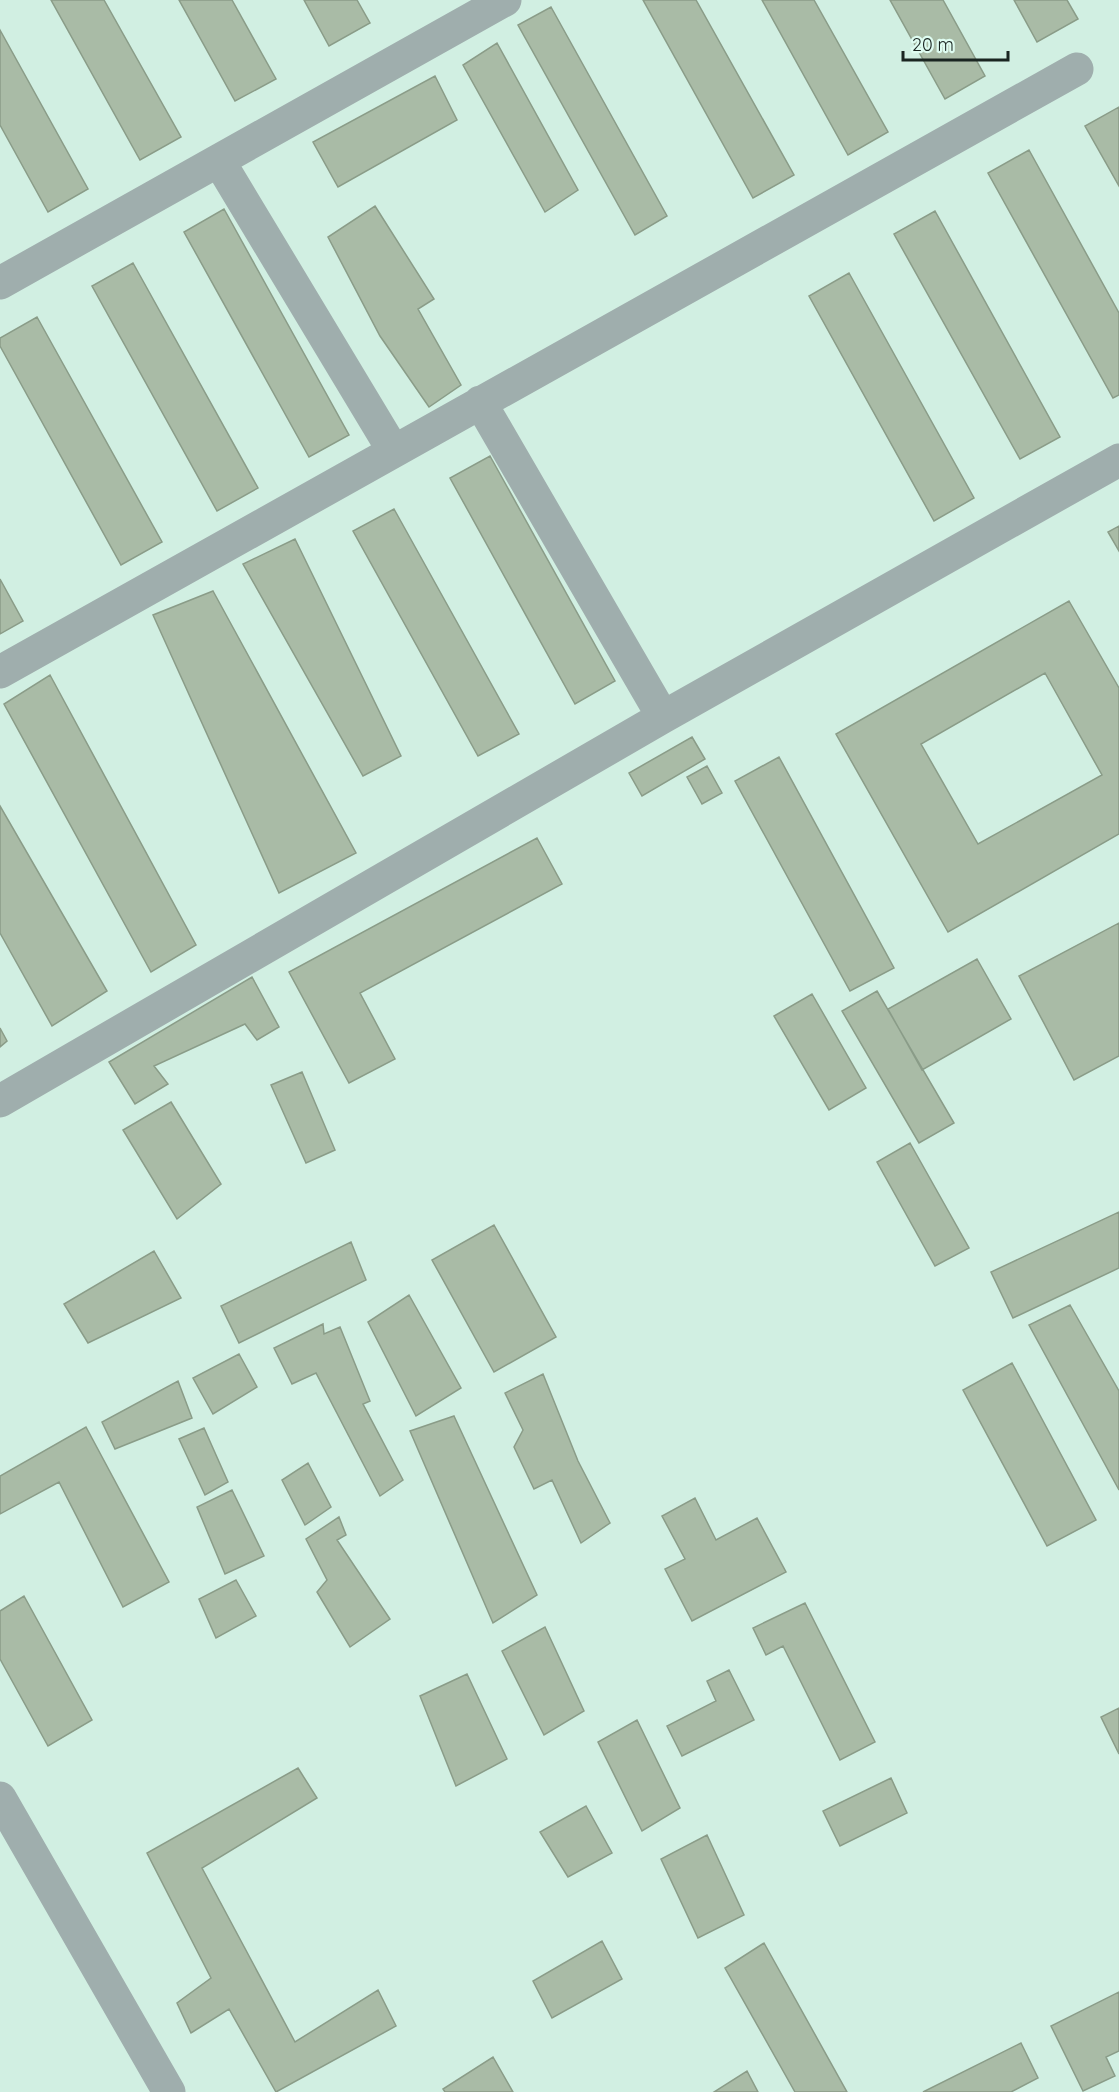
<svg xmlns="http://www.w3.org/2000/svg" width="1119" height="2092" viewBox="0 0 1119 2092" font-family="Quicksand,sans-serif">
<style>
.building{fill:#a9bba6;stroke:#8a9c88;stroke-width:1.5;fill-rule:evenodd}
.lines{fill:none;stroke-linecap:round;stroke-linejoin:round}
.minor{stroke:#9faead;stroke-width:33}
</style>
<rect width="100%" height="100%" fill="#d1efe2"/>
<path class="building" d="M 51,0 L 104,0 L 181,137 L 140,160 Z
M 179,0 L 232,0 L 276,79 L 235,101 Z
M 304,0 L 357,0 L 370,23 L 329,46 Z
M 643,0 L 696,0 L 794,175 L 753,198 Z
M 762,0 L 814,0 L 888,132 L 848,155 Z
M 890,0 L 943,0 L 985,76 L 945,99 Z
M 1014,0 L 1067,0 L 1078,19 L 1037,42 Z
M 551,7 L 667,216 L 635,235 L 518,25 Z
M 0,30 L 88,189 L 48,212 L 0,125 Z
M 497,43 L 578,190 L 545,212 L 463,65 Z
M 435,76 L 457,120 L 338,187 L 313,142 Z
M 1119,107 L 1119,186 L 1085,126 Z
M 1029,150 L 1119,313 L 1119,395 L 1113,398 L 988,173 Z
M 375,206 L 434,299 L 418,309 L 461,385 L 429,407 L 380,336 L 328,237 Z
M 224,209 L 349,435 L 309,457 L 184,232 Z
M 935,211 L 1060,437 L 1020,459 L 894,234 Z
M 133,263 L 258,488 L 217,511 L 92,286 Z
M 849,273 L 974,498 L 934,521 L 809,296 Z
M 37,317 L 162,542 L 121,565 L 0,346 L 0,338 Z
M 490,456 L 615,681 L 575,704 L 450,478 Z
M 394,509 L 519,734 L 478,756 L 353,531 Z
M 1119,526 L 1119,551 L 1108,532 Z
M 295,539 L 401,756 L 363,776 L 243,564 Z
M 0,579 L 23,621 L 0,634 Z
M 213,591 L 356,853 L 279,893 L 153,615 Z
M 1069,601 L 1119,688 L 1119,834 L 948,932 L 836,734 ZM 1045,673 L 1102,775 L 978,844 L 921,744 Z
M 50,675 L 196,945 L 151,972 L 4,704 Z
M 692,737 L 705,759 L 642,796 L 629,773 Z
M 779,757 L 894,968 L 850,991 L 735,781 Z
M 707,766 L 722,793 L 702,804 L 687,777 Z
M 0,806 L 107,991 L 52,1026 L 0,933 Z
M 537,838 L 562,884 L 360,993 L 395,1059 L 349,1083 L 289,972 Z
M 1119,923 L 1119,1056 L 1074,1080 L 1019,976 Z
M 977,959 L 1011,1019 L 922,1070 L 888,1009 Z
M 252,977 L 279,1027 L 257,1040 L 245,1024 L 154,1066 L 168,1084 L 135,1104 L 109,1062 Z
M 877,991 L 954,1123 L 919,1143 L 842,1011 Z
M 812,994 L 866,1088 L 829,1110 L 774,1016 Z
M 0,1028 L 7,1041 L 0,1047 Z
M 302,1072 L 335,1150 L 306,1163 L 271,1085 Z
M 171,1102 L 221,1184 L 177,1219 L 123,1130 Z
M 910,1143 L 969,1248 L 935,1266 L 877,1162 Z
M 1119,1212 L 1119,1268 L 1013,1318 L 991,1272 Z
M 494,1225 L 556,1337 L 494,1372 L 432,1260 Z
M 351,1242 L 366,1280 L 239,1343 L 221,1306 Z
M 154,1251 L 181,1298 L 88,1343 L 64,1304 Z
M 409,1295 L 461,1388 L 416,1416 L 368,1322 Z
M 1070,1305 L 1119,1391 L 1119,1490 L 1029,1325 Z
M 323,1324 L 324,1334 L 340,1327 L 370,1401 L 363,1404 L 403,1480 L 380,1496 L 316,1373 L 292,1384 L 274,1348 Z
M 239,1354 L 257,1387 L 213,1414 L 193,1378 Z
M 1012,1363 L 1096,1520 L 1047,1546 L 963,1390 Z
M 543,1374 L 578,1461 L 610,1523 L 581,1543 L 552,1480 L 534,1489 L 514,1447 L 523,1430 L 505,1393 Z
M 178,1381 L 192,1418 L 115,1449 L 102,1422 Z
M 454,1416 L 537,1595 L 493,1623 L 410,1431 Z
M 86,1427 L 169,1582 L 123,1607 L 59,1482 L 0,1514 L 0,1476 Z
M 204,1428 L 228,1482 L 205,1495 L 179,1439 Z
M 308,1463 L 331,1507 L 305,1525 L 282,1480 Z
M 232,1490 L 264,1556 L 225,1574 L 197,1507 Z
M 695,1498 L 716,1540 L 757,1518 L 786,1572 L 692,1621 L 665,1569 L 685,1559 L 662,1516 Z
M 339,1517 L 346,1535 L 337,1540 L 390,1619 L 350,1647 L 317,1592 L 327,1580 L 306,1539 Z
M 236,1580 L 256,1616 L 216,1638 L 199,1599 Z
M 24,1596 L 92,1720 L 48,1746 L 0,1659 L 0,1611 Z
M 805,1603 L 875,1742 L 840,1760 L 783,1646 L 766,1655 L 753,1628 Z
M 545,1627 L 584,1711 L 544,1735 L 502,1651 Z
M 729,1670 L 754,1720 L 682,1756 L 667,1726 L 716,1701 L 707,1681 Z
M 467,1674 L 507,1759 L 456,1786 L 420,1696 Z
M 1119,1708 L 1119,1754 L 1101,1717 Z
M 637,1720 L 680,1808 L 642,1831 L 598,1742 Z
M 298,1768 L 317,1798 L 202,1868 L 295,2042 L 378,1990 L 396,2026 L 276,2092 L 229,2009 L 191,2033 L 177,2003 L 211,1978 L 147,1853 Z
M 891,1778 L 907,1813 L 840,1846 L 823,1811 Z
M 586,1806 L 612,1853 L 568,1877 L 540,1832 Z
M 707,1835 L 744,1915 L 698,1938 L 661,1859 Z
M 602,1941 L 622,1979 L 552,2018 L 533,1981 Z
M 764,1943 L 847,2092 L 795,2092 L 725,1968 Z
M 1119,1992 L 1119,2051 L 1106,2057 L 1115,2076 L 1083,2091 L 1051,2026 Z
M 1021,2043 L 1038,2078 L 1011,2092 L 923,2092 Z
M 493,2057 L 513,2092 L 445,2092 L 443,2089 Z
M 747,2071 L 758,2092 L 714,2092 Z"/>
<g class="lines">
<path class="minor" d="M 219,161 L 393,450
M 0,283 L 505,0
M 480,402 L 663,717
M 0,672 L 1077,69
M 0,1101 L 663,717 L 1119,460
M 0,1798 L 169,2092"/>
</g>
<path d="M903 51v9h105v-9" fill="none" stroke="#1a2521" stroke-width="3"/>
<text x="912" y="51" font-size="18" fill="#1a2521" stroke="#defcf0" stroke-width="4.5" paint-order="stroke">20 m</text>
</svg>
